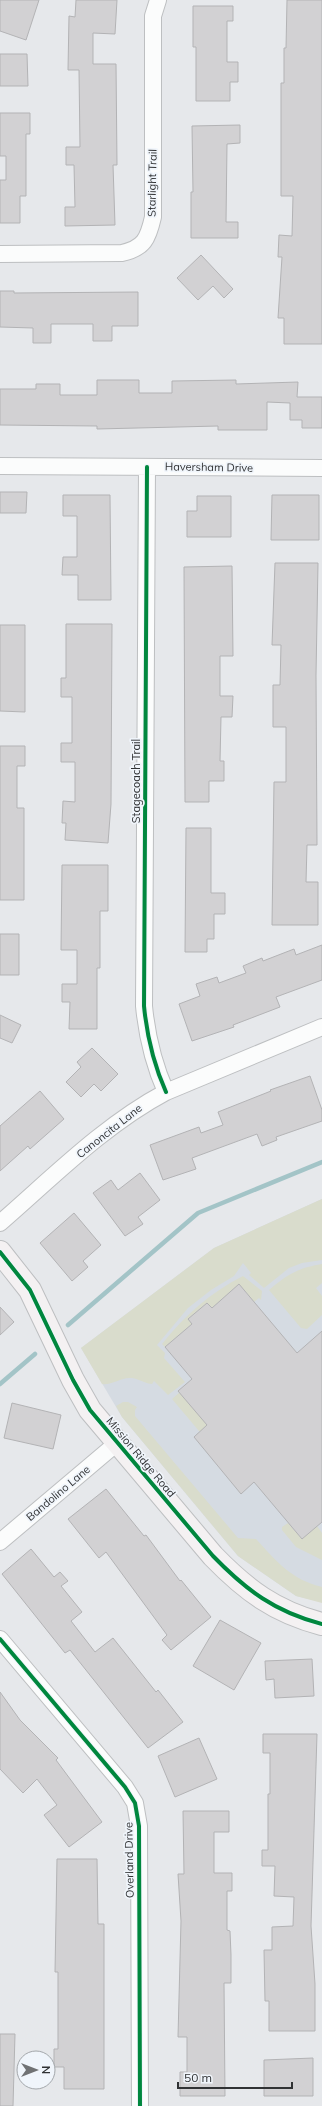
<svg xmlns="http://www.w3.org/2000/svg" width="322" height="2106" viewBox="0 0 322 2106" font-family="Mulish,sans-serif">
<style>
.built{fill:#d5dbe2}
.green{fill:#d9dccc}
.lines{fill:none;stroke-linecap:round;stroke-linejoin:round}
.stream{stroke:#a3c4c7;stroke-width:4.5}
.building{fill:#d2d1d3;stroke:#b3b3b5}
.street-casing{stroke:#bdbfc1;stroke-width:18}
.secondary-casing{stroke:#bdbfc1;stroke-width:24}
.street{stroke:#fbfcfc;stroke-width:16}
.secondary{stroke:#f4f1f2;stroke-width:22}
.cycleway-casing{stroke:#f0f5fb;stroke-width:6}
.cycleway{stroke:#00873e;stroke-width:4}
.labels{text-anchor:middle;stroke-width:3.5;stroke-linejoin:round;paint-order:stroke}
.street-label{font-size:11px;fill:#303234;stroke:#f0f5fb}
</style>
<rect width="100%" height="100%" fill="#e6e8eb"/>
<path class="built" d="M 322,1199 L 322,1602 L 296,1596 L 238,1556 L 122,1417 L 81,1348 L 214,1248 Z"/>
<path class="green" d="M 322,1199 L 322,1260 L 302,1263 L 289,1268 L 264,1288 L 249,1275 L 251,1273 L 243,1263 L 234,1276 L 211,1290 L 188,1308 L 157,1345 L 165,1353 L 164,1358 L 185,1382 L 168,1395 L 154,1381 L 152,1384 C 145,1384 138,1378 131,1378 C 121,1377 111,1386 102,1384 L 81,1348 L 214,1248 Z
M 322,1264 L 322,1283 L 316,1288 L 322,1296 L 322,1315 L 307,1329 L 301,1328 L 269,1290 C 288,1274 298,1268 322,1264 Z
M 243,1276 L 262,1291 L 261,1300 L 259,1298 L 254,1302 L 239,1285 L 212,1308 L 207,1303 L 188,1319 L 192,1324 L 165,1347 L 162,1344 C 185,1315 210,1293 243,1276 Z
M 180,1392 L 209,1425 L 202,1431 L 199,1431 L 172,1399 Z
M 123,1402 L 128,1402 L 137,1407 L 135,1410 L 135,1416 L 238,1538 L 256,1539 C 276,1561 292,1580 322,1587 L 322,1603 L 296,1596 L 238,1556 L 122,1417 L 116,1406 Z
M 288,1523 L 302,1539 L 317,1526 L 322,1533 L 322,1560 L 296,1547 L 282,1530 L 282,1527 Z"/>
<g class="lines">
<path class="stream" d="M 68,1325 L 198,1213 L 322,1162
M 0,1384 L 35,1354"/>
</g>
<path class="building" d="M 0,0 L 39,0 L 26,40 L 0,31 Z
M 76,0 L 117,0 L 115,34 L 93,33 L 93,64 L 116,64 L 117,165 L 113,165 L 115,225 L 65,226 L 65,207 L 75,207 L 74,165 L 66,165 L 66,147 L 80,147 L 79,70 L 68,70 L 69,16 L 75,17 Z
M 287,0 L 322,0 L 322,344 L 284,344 L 284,318 L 278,318 L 282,257 L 278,257 L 279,235 L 292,236 L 293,196 L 281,196 L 281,83 L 284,83 L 284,48 L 286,48 Z
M 193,6 L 233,6 L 233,21 L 227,21 L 227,62 L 238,62 L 238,82 L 230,82 L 230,101 L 196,101 L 196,47 L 193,47 Z
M 0,54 L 27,54 L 28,86 L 0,86 Z
M 0,113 L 30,113 L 30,134 L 26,134 L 26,196 L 20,196 L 20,223 L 0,223 L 0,180 L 6,180 L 6,156 L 0,156 Z
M 240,125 L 240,143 L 227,144 L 226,222 L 238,222 L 238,238 L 191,238 L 191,192 L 193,192 L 192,126 Z
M 201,255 L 233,289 L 224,298 L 213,286 L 198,300 L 177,278 Z
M 0,291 L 14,291 L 14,293 L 138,292 L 138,326 L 112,326 L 112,341 L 93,341 L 93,324 L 51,324 L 51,343 L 33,343 L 33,328 L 0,327 Z
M 97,380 L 139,380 L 139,393 L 172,393 L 172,381 L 236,380 L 236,384 L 298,382 L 297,397 L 322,397 L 322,428 L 302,428 L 302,420 L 290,420 L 290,403 L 267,402 L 267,430 L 218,430 L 218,426 L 97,429 L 97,426 L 0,425 L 0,389 L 36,389 L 36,384 L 60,384 L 60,395 L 97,395 Z
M 0,492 L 27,492 L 26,513 L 0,513 Z
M 63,495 L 110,495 L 111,600 L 78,600 L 78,575 L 62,575 L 63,557 L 77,557 L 77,516 L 63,516 Z
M 272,495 L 319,495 L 319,540 L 271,540 Z
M 197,496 L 231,496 L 231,537 L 187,537 L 187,511 L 197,511 Z
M 275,563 L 318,563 L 316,675 L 317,845 L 307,845 L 306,882 L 318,882 L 318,925 L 272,925 L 274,782 L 286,782 L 286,727 L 273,727 L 273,685 L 280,685 L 281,645 L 272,645 Z
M 232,566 L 233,656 L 220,656 L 220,696 L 233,696 L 232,717 L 221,717 L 220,761 L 224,761 L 224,781 L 209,781 L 209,802 L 185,802 L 184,567 Z
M 66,624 L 112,624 L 111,804 L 108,843 L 65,840 L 66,823 L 62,823 L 63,801 L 75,802 L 75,762 L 61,762 L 61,743 L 72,743 L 72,697 L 61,697 L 61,678 L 66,678 Z
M 0,625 L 25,625 L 25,712 L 0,711 Z
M 0,746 L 25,746 L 25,766 L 17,766 L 17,808 L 24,808 L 24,900 L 0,900 Z
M 186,828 L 211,828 L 211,893 L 225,893 L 225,914 L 214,914 L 214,939 L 207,939 L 207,952 L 185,952 Z
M 62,865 L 108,865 L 108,911 L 100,911 L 100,968 L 97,968 L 97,1029 L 69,1029 L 70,1002 L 62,1002 L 62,984 L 77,984 L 77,950 L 61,950 Z
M 0,934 L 19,934 L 19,975 L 0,975 Z
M 322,945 L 322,980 L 276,997 L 280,1007 L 233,1025 L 234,1027 L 192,1041 L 179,1004 L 200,996 L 196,984 L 217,977 L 219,983 L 246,973 L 243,966 L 262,958 L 263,961 L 294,949 L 296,955 Z
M 0,1015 L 21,1025 L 12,1043 L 0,1038 Z
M 92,1048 L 118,1074 L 101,1091 L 94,1084 L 81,1097 L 66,1082 L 81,1067 L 77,1062 Z
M 310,1076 L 322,1110 L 322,1121 L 276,1137 L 277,1140 L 262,1146 L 257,1134 L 192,1158 L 196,1169 L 163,1180 L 150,1145 L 199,1127 L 201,1133 L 223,1125 L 218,1112 L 271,1091 L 270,1090 Z
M 40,1091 L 64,1119 L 30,1149 L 28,1146 L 0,1171 L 0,1126 Z
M 140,1173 L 160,1200 L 138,1217 L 143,1224 L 125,1236 L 93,1193 L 111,1180 L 118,1190 Z
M 74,1213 L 101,1245 L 83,1261 L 88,1267 L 72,1281 L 40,1243 Z
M 239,1284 L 297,1353 L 322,1331 L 322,1522 L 302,1539 L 254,1482 L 241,1494 L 194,1437 L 207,1425 L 178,1391 L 192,1379 L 165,1347 L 192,1324 L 188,1319 L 207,1303 L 212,1308 Z
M 0,1307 L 14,1322 L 0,1335 Z
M 12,1403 L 61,1415 L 53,1449 L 4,1438 Z
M 106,1489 L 144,1536 L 146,1535 L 180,1581 L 181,1580 L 211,1617 L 171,1650 L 162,1640 L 167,1635 L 106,1552 L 99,1558 L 68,1519 Z
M 31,1549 L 54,1577 L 60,1572 L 68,1581 L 61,1586 L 82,1612 L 71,1621 L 95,1652 L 113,1638 L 156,1692 L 158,1690 L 183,1722 L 148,1748 L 70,1650 L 65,1653 L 2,1574 Z
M 220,1620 L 261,1643 L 234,1690 L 193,1666 Z
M 312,1659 L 314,1696 L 275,1698 L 274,1679 L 266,1680 L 265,1661 Z
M 0,1692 L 20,1720 L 58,1758 L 56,1760 L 102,1822 L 69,1847 L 44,1815 L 57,1805 L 37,1779 L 23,1793 L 0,1769 Z
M 263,1734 L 317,1734 L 311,1926 L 315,1984 L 315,2031 L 269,2031 L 269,2001 L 265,2001 L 264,1950 L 272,1950 L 272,1927 L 293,1926 L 294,1897 L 274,1896 L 275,1866 L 262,1866 L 262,1850 L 268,1850 L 268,1794 L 270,1794 L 270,1753 L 263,1753 Z
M 199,1738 L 217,1779 L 175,1797 L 158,1756 Z
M 183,1811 L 229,1811 L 229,1832 L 214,1832 L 214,1873 L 232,1873 L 232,1891 L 227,1891 L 227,1930 L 230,1931 L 231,1955 L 231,1983 L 224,1983 L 225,2096 L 180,2096 L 180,2072 L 187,2072 L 187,2037 L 178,2037 L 181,1921 L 178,1874 L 184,1874 Z
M 57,1859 L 97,1859 L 98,1924 L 104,1924 L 104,2089 L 64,2089 L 64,2067 L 54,2067 L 54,2049 L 58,2049 L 58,1972 L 55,1972 Z
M 0,2034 L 15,2034 L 13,2106 L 0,2106 Z
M 313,2058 L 313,2096 L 264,2096 L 264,2060 Z"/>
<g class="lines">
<g class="street-casing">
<path id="street" d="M 0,254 L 122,253 C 144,248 148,239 153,217 L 153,16 L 158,0
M 0,466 L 322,468
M 147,467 L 144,1006 C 147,1037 153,1063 166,1092
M 0,1223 C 53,1177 104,1125 166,1092 L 322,1027
M 0,1542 L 117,1443
M 0,1639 L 125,1787 L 135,1803 L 139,1826 L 140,2106"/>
</g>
<g class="secondary-casing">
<path id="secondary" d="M 0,1252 L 30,1290 L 73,1380 L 90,1410 L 213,1556 C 246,1590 275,1612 322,1624"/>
</g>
<use href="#street" class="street"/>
<use href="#secondary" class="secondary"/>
<g class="cycleway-casing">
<path id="cycleway" d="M 147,467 L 144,1006 C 147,1037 153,1063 166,1092
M 0,1252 L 30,1290 L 73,1380 L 90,1410 L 213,1556 C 246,1590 275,1612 322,1624
M 0,1639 L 125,1787 L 135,1803 L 139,1826 L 140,2106"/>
</g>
<use href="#cycleway" class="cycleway"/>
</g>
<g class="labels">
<g class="street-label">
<text transform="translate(152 183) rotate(-89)" y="4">Starlight Trail</text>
<text transform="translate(209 467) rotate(1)" y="4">Haversham Drive</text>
<text transform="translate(136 781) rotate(-90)" y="4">Stagecoach Trail</text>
<text transform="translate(109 1131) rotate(-38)" y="4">Canoncita Lane</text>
<text transform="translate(141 1457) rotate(50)" y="4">Mission Ridge Road</text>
<text transform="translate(58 1493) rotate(-40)" y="4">Bandolino Lane</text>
<text transform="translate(129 1860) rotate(-91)" y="4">Overland Drive</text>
</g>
</g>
<g transform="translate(36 2070) rotate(90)"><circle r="19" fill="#f0f5fb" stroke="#a3a7ab"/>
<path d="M0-3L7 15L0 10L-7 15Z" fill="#707274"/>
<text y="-6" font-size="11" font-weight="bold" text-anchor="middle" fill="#303234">N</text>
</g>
<path d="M178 2082v6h114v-6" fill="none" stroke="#303234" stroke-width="2"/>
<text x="184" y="2082" font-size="12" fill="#303234" stroke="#f0f5fb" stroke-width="3" paint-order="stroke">50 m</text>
</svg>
